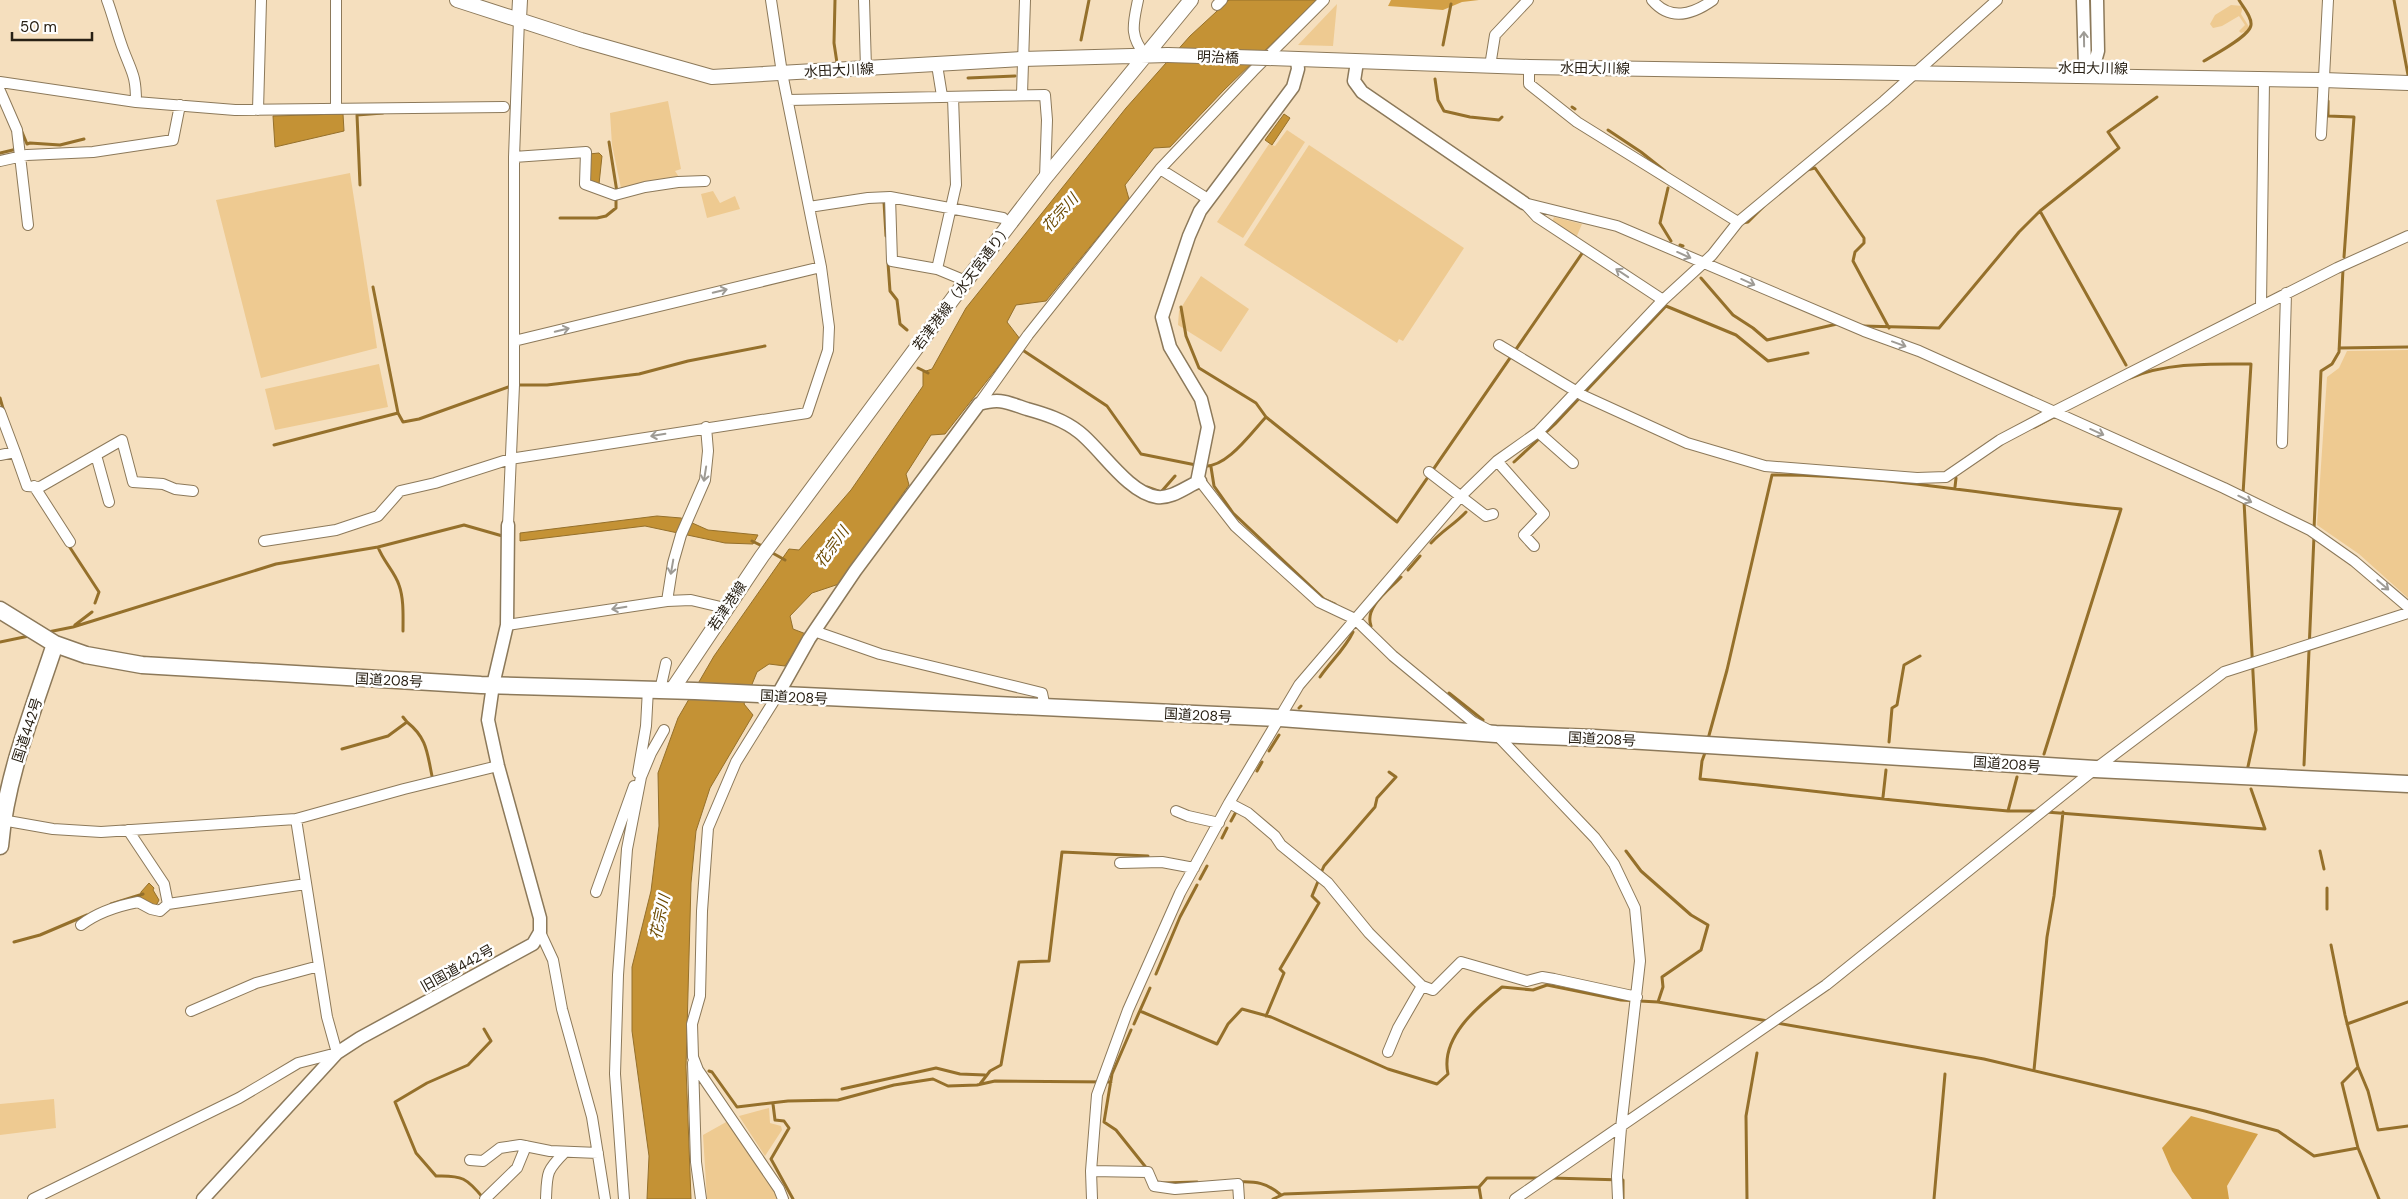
<svg xmlns="http://www.w3.org/2000/svg" width="2408" height="1199" viewBox="0 0 2408 1199" font-family="'DM Sans','Noto Sans JP',sans-serif">
<style>
.green{fill:#eeca91}
.forest{fill:#d3a046}
.water{fill:#c49235;stroke:#95702b}
.lines{fill:none;stroke-linecap:round;stroke-linejoin:round}
.stream{stroke:#95702b;stroke-width:3}
.minor-casing{stroke:#8c795a;stroke-width:12}
.tertiary-casing{stroke:#8c795a;stroke-width:15}
.secondary-casing{stroke:#8c795a;stroke-width:16}
.trunk-casing{stroke:#8c795a;stroke-width:19}
.minor{stroke:#fff;stroke-width:10}
.tertiary{stroke:#fff;stroke-width:12}
.secondary{stroke:#fff;stroke-width:14}
.trunk{stroke:#fff;stroke-width:16}
.secondary-bridge-casing{stroke:#8c795a;stroke-width:16;stroke-linecap:butt}
.secondary-bridge{stroke:#fff;stroke-width:14}
.oneway{stroke:#9e9b95}
.labels{text-anchor:middle;stroke-width:5;stroke-linejoin:round;paint-order:stroke}
.street-label{font-size:14px;fill:#282014;stroke:#fff}
.water-label{font-size:15px;font-style:italic;fill:#6b4900;stroke:#fff}
</style>
<rect width="100%" height="100%" fill="#f5dfbe"/>
<path class="green" d="M 1337,4 L 1333,46 L 1298,45 Z
M 2231,5 L 2243,6 L 2241,14 L 2251,30 L 2241,33 L 2239,31 L 2245,25 L 2239,16 L 2222,26 L 2213,28 L 2210,24 L 2215,15 Z
M 668,101 L 681,169 L 675,171 L 679,177 L 621,188 L 612,145 L 610,113 Z
M 1287,130 L 1305,142 L 1243,238 L 1217,222 L 1269,144 L 1275,146 Z
M 1309,145 L 1464,248 L 1403,341 L 1399,339 L 1397,343 L 1244,245 Z
M 350,173 L 377,348 L 261,378 L 216,200 Z
M 713,191 L 720,203 L 735,196 L 740,209 L 707,218 L 701,194 Z
M 1554,217 L 1582,224 L 1576,238 L 1552,222 Z
M 1201,276 L 1249,309 L 1221,352 L 1178,325 L 1179,311 Z
M 2408,350 L 2408,598 L 2359,554 L 2317,525 L 2327,377 L 2339,368 L 2347,351 Z
M 379,364 L 388,407 L 275,430 L 265,389 Z
M 54,1099 L 56,1128 L 0,1135 L 0,1104 Z
M 769,1108 L 770,1123 L 781,1126 L 782,1130 L 765,1156 L 739,1116 Z
M 728,1121 L 778,1196 L 779,1199 L 707,1199 L 703,1135 Z"/>
<path class="forest" d="M 1391,0 L 1479,0 L 1462,2 L 1443,10 L 1388,6 Z
M 2191,1116 L 2258,1134 L 2227,1186 L 2229,1199 L 2192,1199 L 2172,1171 L 2162,1148 Z"/>
<path class="water" d="M 1229,0 L 1317,0 L 1224,90 L 1170,147 L 1154,148 L 1125,185 L 1129,199 L 1046,301 L 1016,305 L 1007,322 L 1020,339 L 945,434 L 931,435 L 906,474 L 909,485 L 839,584 L 812,593 L 790,616 L 793,629 L 806,634 L 785,666 L 769,664 L 757,672 L 744,704 L 753,715 L 710,788 L 696,831 L 691,883 L 686,1067 L 691,1199 L 647,1199 L 649,1156 L 632,1031 L 632,967 L 651,891 L 659,826 L 658,773 L 678,718 L 714,656 L 789,549 L 799,550 L 851,490 L 923,386 L 923,372 L 932,369 L 966,308 L 1126,108 L 1190,36 Z
M 343,114 L 344,131 L 275,147 L 273,116 Z
M 1284,114 L 1290,118 L 1272,145 L 1265,140 Z
M 599,153 L 602,156 L 599,184 L 589,183 L 589,154 Z
M 657,516 L 681,518 L 708,530 L 758,535 L 753,544 L 725,543 L 645,526 L 520,541 L 520,533 Z
M 149,883 L 154,888 L 153,890 L 159,900 L 157,904 L 152,907 L 140,898 L 141,892 Z"/>
<g class="lines">
<path class="stream" d="M 835,0 L 834,43 L 837,63
M 2394,0 L 2408,75
M 1081,40 L 1089,0
M 1443,45 L 1451,4
M 2204,61 C 2214,55 2250,36 2251,25 C 2252,17 2243,7 2239,0
M 968,78 L 1015,76
M 1435,79 L 1438,100 L 1444,111 L 1470,117 L 1499,120 L 1502,117
M 2328,101 L 2328,116 L 2354,117 L 2344,257
M 1572,107 L 1575,109
M 1608,130 L 1641,152 L 1665,171
M 22,132 L 27,144 L 30,143 L 60,145 L 84,139
M 609,142 L 617,192
M 0,153 L 17,149
M 1807,170 L 1815,168 L 1864,238 L 1864,243 L 1855,252 L 1853,261 L 1889,328
M 360,185 L 357,115 L 383,113
M 1668,188 L 1660,223 L 1671,241
M 884,202 L 886,236
M 2040,211 L 2126,365
M 560,218 L 597,218 L 606,216 L 616,208 L 616,197
M 1742,223 L 1748,222 L 1764,206
M 1680,245 L 1683,246
M 888,263 L 890,291 L 897,300 L 900,324 L 907,330
M 1701,278 L 1733,315 L 1753,328 L 1767,340 L 1837,324
M 1181,307 L 1186,336 L 1199,368 L 1256,403 L 1266,417 L 1397,522 L 1583,252
M 1862,326 L 1939,328 L 2019,232 L 2040,211 L 2119,148 L 2108,132 L 2157,97
M 2339,348 L 2408,347
M 1021,349 L 1107,406 L 1141,454 L 1196,465
M 918,368 L 928,373
M 2130,378 C 2168,362 2211,364 2251,364 L 2243,494
M 517,385 L 547,385 L 639,374 L 688,361 L 765,346
M 0,398 L 4,412
M 398,413 L 403,422 L 419,419 L 511,386
M 2035,427 L 2054,417
M 274,445 L 398,413 L 373,287
M 1514,462 L 1555,424 L 1666,306 L 1736,335 L 1768,361 L 1808,353
M 1203,466 C 1226,469 1251,433 1266,417
M 1211,467 L 1214,486 L 1233,513 L 1324,599 L 1335,604
M 1147,487 L 1161,492 L 1175,476
M 1955,487 L 1956,478
M 2244,501 L 2256,730 L 2247,771
M 2314,529 L 2321,371 L 2332,364 L 2339,352 L 2343,269
M 752,541 L 764,547
M 67,543 L 99,592 L 95,603
M 1431,543 C 1443,530 1455,524 1466,512
M 378,547 C 383,561 395,572 399,585 C 404,599 403,616 403,631
M 769,551 L 785,560
M 1408,570 L 1420,556
M 75,625 L 92,612
M 1371,626 C 1364,607 1389,590 1401,577
M 48,632 L 73,627 L 276,564 L 378,547 L 464,525 L 506,537
M 0,642 L 29,636
M 1320,677 C 1331,661 1345,649 1353,632
M 1449,693 L 1483,720
M 1299,708 L 1301,706
M 403,717 L 407,722
M 1708,739 L 1727,670 L 1772,475 C 1889,474 2005,499 2121,509 L 2044,754
M 1889,742 L 1892,708 L 1897,705 L 1904,665 L 1920,656
M 342,749 L 388,736 L 407,722 C 427,738 427,752 432,776
M 1706,750 L 1702,761 L 1700,779 C 1802,789 1905,803 2008,811 L 2017,777
M 1269,751 L 1279,735
M 2304,765 L 2314,536
M 1257,771 L 1262,762
M 1883,797 L 1886,770
M 2008,811 L 2037,811
M 2046,812 L 2265,829 L 2251,789
M 1231,821 L 1237,810
M 1222,838 L 1227,828
M 1626,851 L 1641,871 L 1691,915 L 1708,925 L 1701,950 L 1662,977 L 1663,987 L 1658,1002 L 1768,1021
M 2320,851 L 2324,869
M 1321,873 L 1324,866 L 1375,807 L 1377,798 L 1396,777 L 1389,772
M 1200,879 L 1207,866
M 2327,888 L 2327,909
M 111,904 L 143,894
M 14,942 L 40,935 L 87,915
M 2331,945 L 2345,1015 L 2358,1067 L 2342,1083 L 2358,1148 L 2379,1199
M 1156,974 L 1180,917 L 1197,885
M 1140,1011 L 1217,1044 L 1228,1024 L 1242,1009 L 1271,1017 L 1388,1069 L 1437,1084 L 1448,1074 C 1440,1038 1477,1007 1502,987 L 1533,990 L 1547,985 L 1621,1000 L 1658,1002
M 1266,1016 L 1284,973 L 1280,969 L 1319,903 L 1312,896 L 1319,879
M 1777,1023 L 1984,1059 L 2205,1111 L 2278,1131 L 2314,1156 L 2358,1148
M 1134,1024 L 1150,988
M 2347,1024 L 2408,1002
M 1131,1030 L 1112,1074 L 1104,1122 L 1116,1130 L 1148,1170
M 2358,1067 L 2368,1091 L 2378,1130 L 2408,1126
M 2034,1070 L 2047,937 L 2054,896 L 2063,812
M 709,1071 L 712,1072 L 737,1107 L 788,1101 L 838,1100 L 894,1085 L 933,1079 L 948,1086 L 977,1085 L 995,1081 L 1111,1082
M 980,1084 L 990,1071 L 1001,1065 L 1019,962 L 1049,961 L 1062,852 L 1148,856
M 842,1089 L 936,1068 L 960,1074 L 985,1075
M 773,1104 L 775,1120 L 784,1121 L 789,1128 L 771,1159 L 793,1199
M 1551,1178 L 1623,1180 L 1623,1199
M 1238,1182 C 1256,1181 1267,1183 1281,1195
M 1163,1183 L 1197,1182
M 484,1199 C 467,1178 462,1175 436,1176 L 416,1153 L 395,1102 L 427,1083 L 468,1065 L 491,1041 L 484,1029
M 1273,1199 L 1284,1194 L 1479,1187
M 1481,1199 L 1479,1187 L 1487,1178 L 1540,1178
M 1747,1199 L 1746,1116 L 1757,1053
M 1934,1199 L 1945,1074"/>
<g class="minor-casing">
<path id="minor" d="M 107,0 C 113,16 117,33 123,49 C 132,73 136,75 136,102
M 336,0 L 336,109
M 864,0 L 866,68
M 1138,0 C 1133,24 1129,36 1146,56
M 1652,0 C 1670,21 1692,15 1713,0
M 1217,5 L 1222,0
M 937,65 L 942,96
M 1490,66 L 1495,35 L 1528,0
M 1529,67 L 1529,84 L 1577,122 L 1738,222
M 0,82 L 136,102 L 235,110 L 504,107
M 0,91 L 17,130 L 28,225
M 1022,94 L 1025,0
M 788,100 L 1045,95 L 1047,120 L 1045,178
M 258,110 L 261,0
M 2321,135 L 2328,0
M 514,157 L 586,152 L 585,184 L 615,195 L 645,187 L 678,182 L 705,181
M 0,161 L 27,155 L 93,152 L 173,140 L 180,105
M 1160,169 L 1208,199
M 890,197 L 892,261 L 937,269 L 966,281
M 1524,203 L 1617,226 L 1864,331 L 1919,351 L 2224,488 L 2310,530 L 2354,561 L 2408,607
M 1525,204 L 1537,217 L 1663,300
M 809,207 L 868,198 L 890,197 L 1003,218 L 1009,224
M 937,269 L 956,185 L 953,97
M 2261,306 L 2264,80
M 514,341 L 821,267
M 1499,345 L 1584,396 L 1687,443 L 1765,466 L 1917,478 L 1946,477 L 2000,440 L 2053,412 L 2337,268 L 2408,236
M 979,404 L 1028,335 L 1160,169 L 1253,71 L 1324,0
M 0,412 L 15,452
M 1538,432 L 1573,463
M 2282,443 L 2286,293
M 0,455 L 15,452 L 27,486 L 40,487 L 122,440 L 133,482 L 163,484 L 175,489 L 193,491
M 96,455 L 109,502
M 1497,461 L 1544,514 L 1524,535 L 1534,546
M 1429,472 L 1486,516 L 1493,514
M 1200,481 L 1235,526 L 1319,602 L 1355,619 L 1393,656 L 1427,684 L 1473,722 L 1496,734 L 1595,838 L 1614,864 L 1635,908 L 1640,961 L 1621,1128 L 1617,1176 L 1618,1199
M 34,486 L 70,542
M 508,525 L 514,385 L 514,157 L 519,19
M 264,541 L 336,530 L 378,516 L 400,491 L 435,483 L 510,459 L 807,413 L 828,350 L 829,327 L 821,267 L 782,73 L 771,0
M 667,601 L 673,563 L 681,535 L 705,480 L 708,451 L 706,427
M 507,625 L 667,601 L 691,600 L 725,608
M 814,631 L 880,654 L 1042,693 L 1045,708
M 660,690 L 666,663
M 777,696 L 736,762 L 708,828 L 702,911 L 700,996 L 692,1024 L 693,1057 L 698,1070 L 779,1189 L 783,1199
M 638,773 L 646,726 L 648,689
M 1229,803 L 1248,813 L 1275,836 L 1281,845 L 1328,883 L 1369,933 L 1422,986 L 1433,990 L 1461,962 L 1527,981 L 1542,977 L 1554,979 L 1637,997
M 1176,811 L 1188,816 L 1219,823
M 2,820 L 53,829 L 101,832 L 296,819 L 404,789 L 498,766
M 128,830 L 164,884 L 168,904 L 306,884
M 1120,863 L 1162,862 L 1194,868
M 596,892 L 634,786
M 81,925 C 98,912 117,906 138,902 L 151,909 L 160,911 L 168,904
M 540,932 L 553,960 L 562,1009 L 592,1117 L 605,1199
M 191,1011 L 256,983 L 319,966
M 1388,1052 L 1398,1028 L 1422,986
M 693,1063 L 696,1162 L 701,1199
M 470,1160 L 483,1161 L 500,1148 L 520,1145 L 550,1151 L 598,1153
M 1091,1171 L 1148,1172 L 1154,1186 L 1175,1189 L 1238,1184 L 1239,1199
M 33,1199 L 239,1098 L 298,1063 L 337,1053 L 327,1017 L 296,819
M 485,1199 L 517,1168 L 526,1146
M 546,1199 C 547,1173 546,1171 565,1152
M 624,1199 L 615,1074 L 618,975 L 627,849 L 641,777 L 651,753 L 664,730
M 1092,1199 L 1091,1171 L 1097,1095 L 1128,1010 L 1180,893 L 1229,803 L 1299,685 L 1460,497 L 1497,461 L 1538,432 L 1663,300 L 1712,255 L 1738,222 L 1884,101 L 1997,0
M 1515,1199 L 1826,985 L 2095,769 L 2224,672 L 2408,613"/>
</g>
<g class="tertiary-casing">
<path id="tertiary" d="M 2083,0 L 2085,66 L 2091,76
M 1357,62 L 1354,81 L 1362,92 L 1524,203
M 2091,76 L 2098,51 L 2097,0
M 1197,482 L 1208,427 L 1201,399 L 1170,347 L 1162,317 L 1189,236 L 1200,211 L 1293,87 L 1298,69 L 1297,60
M 777,696 L 809,639 L 855,571 L 979,404 C 1000,398 1006,402 1027,409 C 1045,414 1064,420 1079,432 C 1101,449 1128,493 1157,497 C 1172,499 1187,486 1200,481
M 203,1199 L 337,1053 L 360,1038 L 533,944 L 540,932 L 540,918 L 498,766 L 488,720 L 493,685 L 507,625 L 508,525"/>
</g>
<g class="secondary-casing">
<path id="secondary" d="M 457,0 L 581,40 L 712,77 L 1022,59 L 1168,55
M 519,19 L 520,0
M 1268,58 L 1529,67 L 2323,80 L 2408,83
M 672,690 L 762,556 L 966,281 L 1045,178 L 1191,0"/>
</g>
<g class="trunk-casing">
<path id="trunk" d="M 0,610 L 55,644 L 86,655 L 142,665 L 481,685 L 695,691 L 1280,718 L 1496,734 L 1594,738 L 2095,769 L 2408,784
M 0,846 C 6,776 33,711 55,644"/>
</g>
<use href="#minor" class="minor"/>
<use href="#tertiary" class="tertiary"/>
<use href="#secondary" class="secondary"/>
<use href="#trunk" class="trunk"/>
<g class="secondary-bridge-casing">
<path id="secondary-bridge" d="M 1168,55 L 1268,58"/>
</g>
<use href="#secondary-bridge" class="secondary-bridge"/>
</g>
<defs><path id="oneway-shaft" d="M-6 0H5M1.5-3L5.5 0L1.5 3" fill="none" stroke-width="1.6" stroke-linecap="round" stroke-linejoin="round" transform="scale(1.25)"/></defs>
<g class="oneway">
<use href="#oneway-shaft" transform="translate(2084 39) rotate(-91)"/>
<use href="#oneway-shaft" transform="translate(1684 255) rotate(24)"/>
<use href="#oneway-shaft" transform="translate(1622 273) rotate(-146)"/>
<use href="#oneway-shaft" transform="translate(1748 282) rotate(24)"/>
<use href="#oneway-shaft" transform="translate(720 291) rotate(-14)"/>
<use href="#oneway-shaft" transform="translate(562 330) rotate(-14)"/>
<use href="#oneway-shaft" transform="translate(1899 344) rotate(20)"/>
<use href="#oneway-shaft" transform="translate(2097 432) rotate(24)"/>
<use href="#oneway-shaft" transform="translate(658 435) rotate(171)"/>
<use href="#oneway-shaft" transform="translate(705 474) rotate(99)"/>
<use href="#oneway-shaft" transform="translate(2245 499) rotate(26)"/>
<use href="#oneway-shaft" transform="translate(672 567) rotate(100)"/>
<use href="#oneway-shaft" transform="translate(2383 585) rotate(40)"/>
<use href="#oneway-shaft" transform="translate(619 608) rotate(171)"/>
</g>
<g class="labels">
<g class="street-label">
<text transform="translate(1218 57) rotate(2)" y="5">明治橋</text>
<text transform="translate(1595 68) rotate(1)" y="5">水田大川線</text>
<text transform="translate(2093 68) rotate(1)" y="5">水田大川線</text>
<text transform="translate(839 70) rotate(-3)" y="5">水田大川線</text>
<text transform="translate(962 287) rotate(-53)" y="5">若津港線（水天宮通り）</text>
<text transform="translate(727 606) rotate(-56)" y="5">若津港線</text>
<text transform="translate(389 680) rotate(3)" y="5">国道208号</text>
<text transform="translate(794 697) rotate(3)" y="5">国道208号</text>
<text transform="translate(1198 715) rotate(3)" y="5">国道208号</text>
<text transform="translate(27 730) rotate(-72)" y="5">国道442号</text>
<text transform="translate(1602 739) rotate(3)" y="5">国道208号</text>
<text transform="translate(2007 764) rotate(4)" y="5">国道208号</text>
<text transform="translate(457 968) rotate(-29)" y="5">旧国道442号</text>
</g>
<g class="water-label">
<text transform="translate(1060 213) rotate(-48)" y="5">花宗川</text>
<text transform="translate(832 547) rotate(-54)" y="5">花宗川</text>
<text transform="translate(660 917) rotate(-78)" y="5">花宗川</text>
</g>
</g>
<path d="M12 32v8h80v-8" fill="none" stroke="#282014" stroke-width="2.5"/>
<text x="20" y="32" font-size="15" fill="#282014" stroke="#ffffff" stroke-width="4" paint-order="stroke">50 m</text>
</svg>
